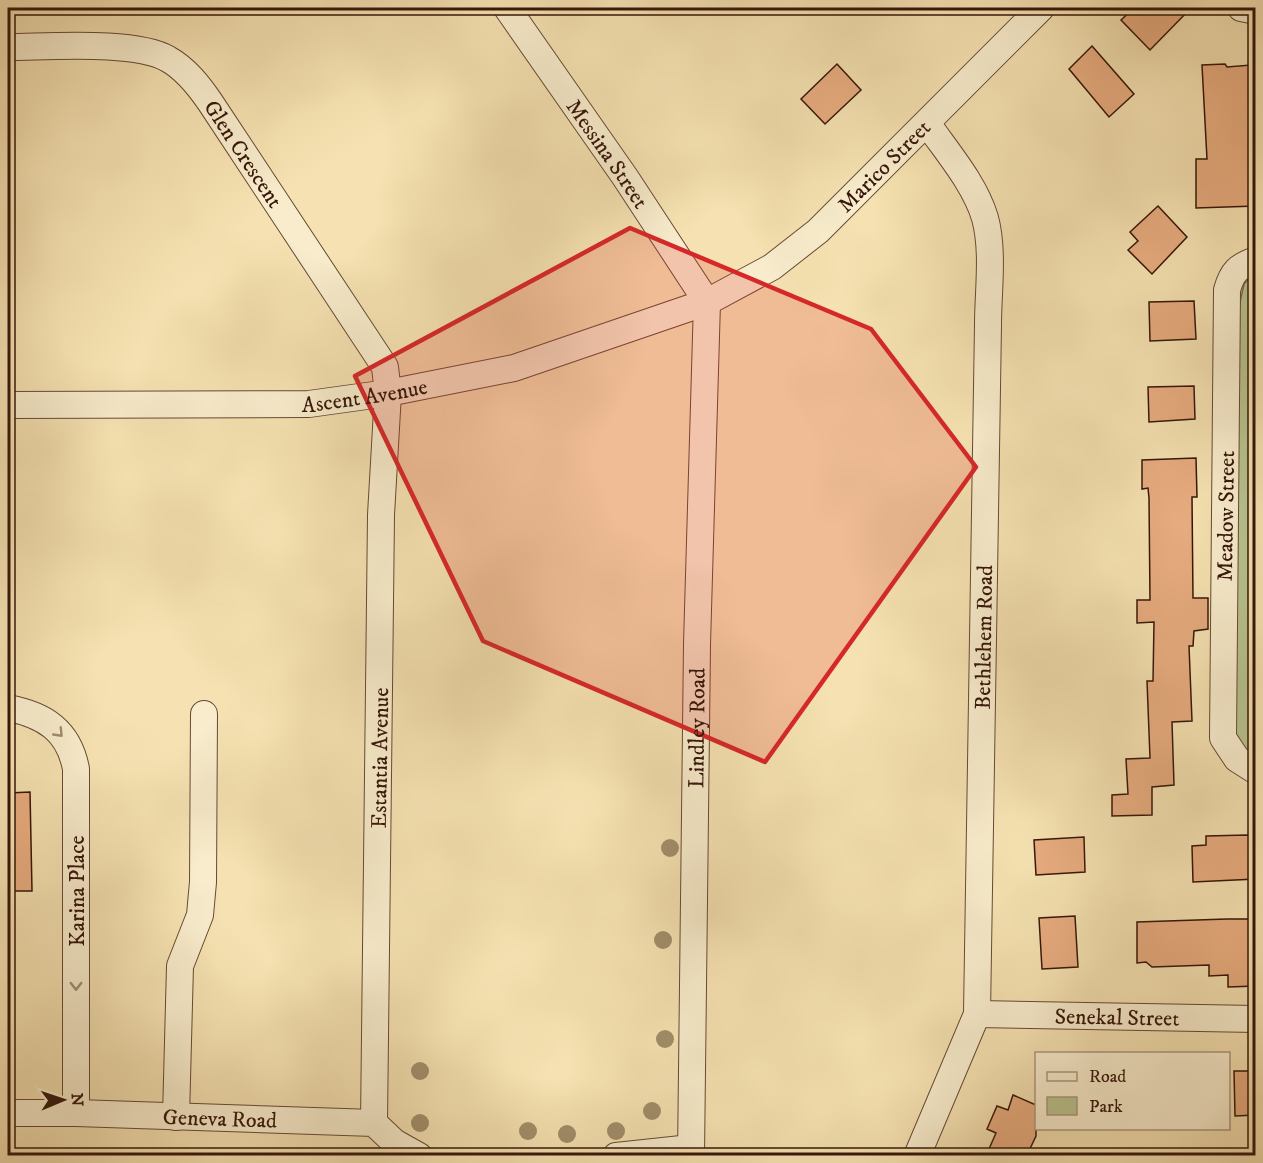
<svg xmlns="http://www.w3.org/2000/svg" width="1263" height="1163" viewBox="0 0 1263 1163" font-family="'IM FELL DW Pica',serif">
<style>
.green{fill:#b8c38e;stroke:#776c4c;stroke-width:1.5}
.building{fill:#e7ac7f;stroke:#36160a;stroke-width:1.5}
.lines{fill:none;stroke-linecap:round;stroke-linejoin:round}
.minor-casing{stroke:#664934;stroke-width:28}
.minor{stroke:#f8eccc;stroke-width:26}
.tree{fill:#a18e6b}
.oneway{stroke:#a18c75}
.marked{fill:#d62828;fill-opacity:0.2;stroke:#d62828;stroke-width:4.5;stroke-linejoin:round}
.labels{text-anchor:middle;stroke-width:4.5;stroke-linejoin:round;paint-order:stroke}
.street-label{font-size:22px;fill:#36160a;stroke:#f8eccc}
</style>
<rect width="100%" height="100%" fill="#f5e1b1"/>
<filter id="stains"><feTurbulence type="fractalNoise" baseFrequency=".00333" numOctaves="4"/><feColorMatrix values="0 0 0 0 .2 0 0 0 0 .09 0 0 0 0 .02 0 0 0 .5 -.17"/></filter>
<radialGradient id="worn" r=".72"><stop offset=".6" stop-color="#630" stop-opacity="0"/><stop offset="1" stop-color="#630" stop-opacity=".3"/></radialGradient>
<path class="green" d="M 1255,272 L 1255,756 L 1241,746 L 1233,732 L 1238,311 L 1244,284 Z"/>
<path class="building" d="M 1134,8 L 1191,8 L 1150,50 L 1121,20 Z
M 1092,46 L 1134,94 L 1109,117 L 1069,69 Z
M 837,64 L 861,90 L 825,124 L 801,99 Z
M 1225,64 L 1227,67 L 1251,65 L 1251,89 L 1256,88 L 1256,206 L 1196,208 L 1196,159 L 1207,159 L 1202,65 Z
M 1158,206 L 1187,237 L 1152,274 L 1128,250 L 1138,241 L 1130,232 Z
M 1194,301 L 1196,339 L 1150,341 L 1149,302 Z
M 1194,386 L 1195,419 L 1149,422 L 1148,387 Z
M 1196,458 L 1197,497 L 1192,497 L 1193,598 L 1208,598 L 1208,629 L 1194,631 L 1193,646 L 1189,646 L 1192,721 L 1172,722 L 1174,785 L 1152,787 L 1152,815 L 1112,816 L 1112,795 L 1128,794 L 1126,759 L 1150,758 L 1147,681 L 1153,681 L 1154,622 L 1137,623 L 1137,600 L 1150,600 L 1149,498 L 1148,488 L 1142,489 L 1142,460 Z
M 30,792 L 32,891 L 8,891 L 8,793 Z
M 1248,835 L 1256,842 L 1256,879 L 1193,882 L 1192,846 L 1206,845 L 1206,836 Z
M 1084,837 L 1085,872 L 1036,875 L 1034,840 Z
M 1075,916 L 1078,967 L 1042,969 L 1039,918 Z
M 1227,919 L 1256,919 L 1256,986 L 1228,987 L 1228,975 L 1209,976 L 1209,965 L 1152,967 L 1146,962 L 1137,963 L 1137,922 Z
M 1234,1071 L 1256,1071 L 1256,1115 L 1235,1116 Z
M 1013,1095 L 1036,1105 L 1036,1136 L 1027,1155 L 1011,1155 L 989,1149 L 996,1133 L 987,1129 L 997,1106 L 1008,1110 Z"/>
<g class="lines">
<g class="minor-casing">
<g id="minor">
<path id="s1" d="M 507,8 L 625,177 L 707,302"/>
<path d="M 1241,8 L 1256,11"/>
<path id="s2" d="M 8,47 C 47,47 136,40 168,59 C 186,69 199,86 210,102 L 385,367 L 388,393 L 381,515 L 374,1123"/>
<path d="M 1256,260 C 1238,266 1232,272 1227,290 L 1223,738 L 1237,759 L 1256,771"/>
<path id="s3" d="M 8,405 L 309,404 L 388,393 L 514,368 L 707,302 L 772,267 L 818,231 L 1041,8"/>
<path d="M 8,708 C 45,715 69,731 76,769 L 76,1113"/>
<path id="s4" d="M 977,1014 L 1256,1019"/>
<path id="s5" d="M 8,1113 L 76,1113 L 374,1123 L 394,1142 L 419,1156"/>
<path d="M 176,1117 L 180,966 L 200,915 L 203,882 L 204,714"/>
<path d="M 616,1156 L 691,1148"/>
<path id="s6" d="M 691,1156 L 697,644 L 707,302"/>
<path id="s7" d="M 917,1156 L 977,1014 L 988,325 C 988,291 994,251 985,218 C 975,184 947,152 927,123"/>
</g>
</g>
<use href="#minor" class="minor"/>
</g>
<g class="tree">
<circle cx="670" cy="848" r="9"/>
<circle cx="663" cy="940" r="9"/>
<circle cx="665" cy="1039" r="9"/>
<circle cx="420" cy="1071" r="9"/>
<circle cx="652" cy="1111" r="9"/>
<circle cx="420" cy="1123" r="9"/>
<circle cx="528" cy="1131" r="9"/>
<circle cx="616" cy="1131" r="9"/>
<circle cx="567" cy="1134" r="9"/>
</g>
<defs><path id="oneway-chevron" d="M-2-3.5L2.5 0L-2 3.5" fill="none" stroke-width="1.6" stroke-linecap="round" stroke-linejoin="round" transform="scale(1.5)"/></defs>
<g class="oneway">
<use href="#oneway-chevron" transform="translate(59 733) rotate(46)"/>
<use href="#oneway-chevron" transform="translate(76 986) rotate(90)"/>
</g>
<path class="marked" d="M 630,228 L 871,329 L 976,467 L 765,762 L 483,641 L 355,376 Z"/>
<g class="labels">
<g class="street-label">
<text dy="8" stroke="none"><textPath href="#s2" startOffset="284">Glen Crescent</textPath></text>
<text dy="8" stroke="none"><textPath href="#s1" startOffset="177">Messina Street</textPath></text>
<text dy="8" stroke="none"><textPath href="#s3" startOffset="938">Marico Street</textPath></text>
<text dy="8" stroke="none"><textPath href="#s3" startOffset="357">Ascent Avenue</textPath></text>
<text transform="translate(1225 516) rotate(-89)" y="8">Meadow Street</text>
<text dy="8" stroke="none"><textPath href="#s7" startOffset="531">Bethlehem Road</textPath></text>
<text dy="8" stroke="none"><textPath href="#s6" startOffset="428">Lindley Road</textPath></text>
<text transform="translate(379 758) rotate(-89)" y="8">Estantia Avenue</text>
<text transform="translate(76 891) rotate(-90)" y="8">Karina Place</text>
<text dy="8" stroke="none"><textPath href="#s4" startOffset="140">Senekal Street</textPath></text>
<text dy="8" stroke="none"><textPath href="#s5" startOffset="212">Geneva Road</textPath></text>
</g>
</g>
<rect width="1263" height="1163" fill="none" stroke="#f5e1b1" stroke-width="30"/>
<rect x="9" y="9" width="1245" height="1145" fill="none" stroke="#36160a" stroke-width="3"/>
<rect x="15" y="15" width="1233" height="1133" fill="none" stroke="#36160a" stroke-width="1.5"/>
<rect x="1035" y="1052" width="195" height="78" fill="#f8eccc" stroke="#aa967e" stroke-width="1.5"/>
<rect x="1047" y="1072" width="30" height="9" fill="#f8eccc" stroke="#aa967e" stroke-width="1.5"/>
<text x="1089" y="1082" font-size="18" fill="#36160a">Road</text>
<rect x="1047" y="1097" width="30" height="18" fill="#b8c38e" stroke="#aa967e" stroke-width="1.5"/>
<text x="1089" y="1112" font-size="18" fill="#36160a">Park</text>
<g transform="translate(63 1100) rotate(88)" stroke="#f8eccc" stroke-width="4.5" paint-order="stroke">
<path d="M0-4.5L10 22L0 15L-10 22Z" fill="#36160a"/>
<text y="-9" font-size="16" font-weight="bold" text-anchor="middle" fill="#36160a">N</text>
</g>
<rect width="100%" height="100%" filter="url(#stains)"/>
<rect width="100%" height="100%" fill="url(#worn)"/>
</svg>
